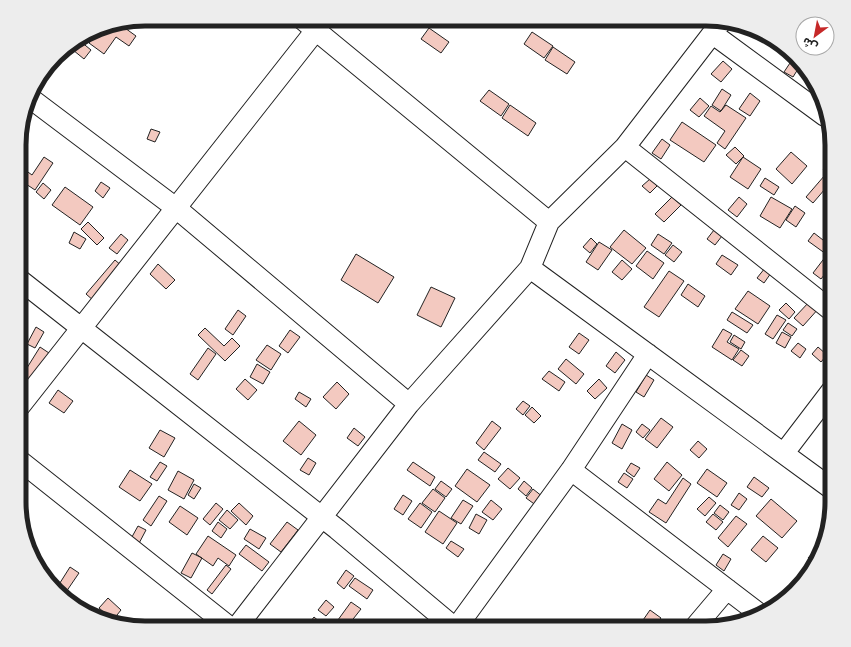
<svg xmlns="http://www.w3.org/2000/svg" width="851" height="647" viewBox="0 0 851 647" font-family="'Work Sans','Noto Sans Arabic',sans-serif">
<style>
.building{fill:#f3c9c0;stroke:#222}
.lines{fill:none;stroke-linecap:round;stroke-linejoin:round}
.minor-casing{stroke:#222;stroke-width:22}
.minor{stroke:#fff;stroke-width:20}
.rim{fill:none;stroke:#222;stroke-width:5}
</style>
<rect width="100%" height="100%" fill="#fff"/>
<path class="building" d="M 118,23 L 136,36 L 129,46 L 116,37 L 104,54 L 89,43 L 99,29 L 104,26 Z
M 429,28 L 449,42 L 441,53 L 421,39 Z
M 532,32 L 553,46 L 544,58 L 524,44 Z
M 78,41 L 71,52 L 66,48 Z
M 80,41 L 91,50 L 84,59 L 73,50 Z
M 553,47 L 575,62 L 567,74 L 545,60 Z
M 794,57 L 808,75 L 807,75 L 798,69 L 793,77 L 784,72 Z
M 723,61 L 732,69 L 721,82 L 711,74 Z
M 722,89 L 731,95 L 721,111 L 712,105 Z
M 489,90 L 509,104 L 501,116 L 480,101 Z
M 750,93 L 760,101 L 750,116 L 739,109 Z
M 700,98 L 709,106 L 699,117 L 690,110 Z
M 510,105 L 536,123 L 528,136 L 502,118 Z
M 726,105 L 746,118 L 725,149 L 717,143 L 725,131 L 704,116 L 711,106 L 720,112 Z
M 682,122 L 716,145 L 704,162 L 670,140 Z
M 151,129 L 160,132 L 155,142 L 147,139 Z
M 662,139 L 670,145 L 661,159 L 652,153 Z
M 735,147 L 744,156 L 736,164 L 726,155 Z
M 791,152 L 807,166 L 792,184 L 776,169 Z
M 44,157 L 53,163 L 35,190 L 20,180 L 20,169 L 21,167 L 32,175 Z
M 743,157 L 761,169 L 748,189 L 730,177 Z
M 831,160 L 832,161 L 832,178 L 823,170 Z
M 825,175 L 832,181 L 832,195 L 825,189 L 813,203 L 806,197 Z
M 765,178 L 779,187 L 774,195 L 760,186 Z
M 650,179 L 657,186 L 650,193 L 642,186 Z
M 101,182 L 110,188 L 103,198 L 95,191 Z
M 43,183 L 51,190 L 44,199 L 36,192 Z
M 65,187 L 93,207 L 80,225 L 52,205 Z
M 672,197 L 681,205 L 664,222 L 655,214 Z
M 739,197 L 747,204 L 737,217 L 728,210 Z
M 771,197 L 792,209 L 780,228 L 760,216 Z
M 795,206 L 805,213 L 796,227 L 786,220 Z
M 88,222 L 104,238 L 97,245 L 81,229 Z
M 624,230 L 646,248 L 632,264 L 610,247 Z
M 714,230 L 722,236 L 715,245 L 707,239 Z
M 831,230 L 832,247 L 826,254 L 808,241 L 814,233 L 823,240 Z
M 74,232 L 86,239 L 80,249 L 69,243 Z
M 121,234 L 128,240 L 117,254 L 109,248 Z
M 658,234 L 672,243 L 664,254 L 651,245 Z
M 591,238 L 597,244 L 590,253 L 583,247 Z
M 599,242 L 612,250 L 598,270 L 586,262 Z
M 673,245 L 682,252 L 674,262 L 665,255 Z
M 647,251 L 664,263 L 653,279 L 636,266 Z
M 356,254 L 394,277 L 378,303 L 341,280 Z
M 722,255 L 738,265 L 731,275 L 716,264 Z
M 826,256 L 832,260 L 832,265 L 821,279 L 813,273 Z
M 115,260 L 123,267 L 94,301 L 86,294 Z
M 622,260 L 632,269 L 622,280 L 612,272 Z
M 158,264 L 175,280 L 166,289 L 150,274 Z
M 765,268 L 771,273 L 764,283 L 757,278 Z
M 669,271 L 684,281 L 659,317 L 644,307 Z
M 688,284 L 705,296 L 698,307 L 681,295 Z
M 431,287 L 455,298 L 441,327 L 417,315 Z
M 748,291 L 770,306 L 758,324 L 735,309 Z
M 810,301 L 819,308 L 803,326 L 794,318 Z
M 786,303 L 795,312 L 789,319 L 779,310 Z
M 238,310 L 246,316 L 233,335 L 225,329 Z
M 732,312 L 753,325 L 747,333 L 727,320 Z
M 777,315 L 786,320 L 773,339 L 765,334 Z
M 788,323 L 797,329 L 792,336 L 783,330 Z
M 36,327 L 44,332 L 35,348 L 27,344 Z
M 205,328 L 224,346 L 232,338 L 240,346 L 225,361 L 198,335 Z
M 723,329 L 732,334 L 727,342 L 739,349 L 732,360 L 712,347 Z
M 290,330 L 300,337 L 288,353 L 279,346 Z
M 782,332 L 791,337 L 785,348 L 776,343 Z
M 579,333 L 589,340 L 579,354 L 569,347 Z
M 734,335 L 745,342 L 741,349 L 730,342 Z
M 798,343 L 806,349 L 800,358 L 791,351 Z
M 267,345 L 281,354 L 271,370 L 256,360 Z
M 40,347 L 52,355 L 31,387 L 20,379 Z
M 818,347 L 827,355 L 821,362 L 812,354 Z
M 208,348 L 216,354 L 198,380 L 190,374 Z
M 741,350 L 749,356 L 742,366 L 733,360 Z
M 616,352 L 625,360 L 615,373 L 606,366 Z
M 566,359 L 584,374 L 576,384 L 558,369 Z
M 257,364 L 270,372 L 263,384 L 250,377 Z
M 549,371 L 565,382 L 559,391 L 542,379 Z
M 646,375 L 654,380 L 644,397 L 636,392 Z
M 245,379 L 257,390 L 248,400 L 236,389 Z
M 599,379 L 607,388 L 595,399 L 587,391 Z
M 337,382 L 349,394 L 336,409 L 323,397 Z
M 58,390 L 73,401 L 64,413 L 49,403 Z
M 299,392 L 311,399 L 306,407 L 295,399 Z
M 523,401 L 530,406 L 523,415 L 516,409 Z
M 532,407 L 541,416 L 534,423 L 525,415 Z
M 661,418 L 673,427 L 657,448 L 645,439 Z
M 299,421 L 316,435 L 301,455 L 283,441 Z
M 492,421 L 501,428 L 484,450 L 476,443 Z
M 622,424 L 632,430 L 622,449 L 612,443 Z
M 642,424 L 650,430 L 643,438 L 636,432 Z
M 354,428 L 365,437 L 358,446 L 347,438 Z
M 160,430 L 175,438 L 164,457 L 149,448 Z
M 698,441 L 707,449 L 699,458 L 690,450 Z
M 484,452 L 501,464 L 495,472 L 478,460 Z
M 308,458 L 316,463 L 309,475 L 300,470 Z
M 160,462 L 167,466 L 157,481 L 150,477 Z
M 413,462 L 435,477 L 430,486 L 407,470 Z
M 667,462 L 682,475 L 669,491 L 654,479 Z
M 631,463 L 640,468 L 634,477 L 626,471 Z
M 508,468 L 520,478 L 510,489 L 498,479 Z
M 467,469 L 490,485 L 477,502 L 455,486 Z
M 707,469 L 727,483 L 717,497 L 697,483 Z
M 130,470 L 152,484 L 140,501 L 119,487 Z
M 178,471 L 194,480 L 184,499 L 168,490 Z
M 624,473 L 633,479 L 627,488 L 618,482 Z
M 754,477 L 769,488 L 762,497 L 747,487 Z
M 683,478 L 691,484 L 666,523 L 649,512 L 658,499 L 666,504 Z
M 441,481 L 452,489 L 446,497 L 435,489 Z
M 524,481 L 532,488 L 526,496 L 518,489 Z
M 194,484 L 201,488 L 194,499 L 188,495 Z
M 433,489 L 445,498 L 435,512 L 422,503 Z
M 533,489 L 543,497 L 537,506 L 526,498 Z
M 739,493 L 747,499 L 739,510 L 731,505 Z
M 403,495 L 412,501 L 403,515 L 394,509 Z
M 159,496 L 167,501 L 151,526 L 143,520 Z
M 709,497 L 716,503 L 705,516 L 697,509 Z
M 771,499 L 797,521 L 782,538 L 756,516 Z
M 463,500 L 473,506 L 461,524 L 451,518 Z
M 491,500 L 502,509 L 493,520 L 482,512 Z
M 216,503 L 223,509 L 210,525 L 203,519 Z
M 239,503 L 253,516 L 246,525 L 231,511 Z
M 420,503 L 432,512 L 421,528 L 408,519 Z
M 720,505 L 729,512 L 723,520 L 714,513 Z
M 180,506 L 198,518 L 187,535 L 169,522 Z
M 227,510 L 238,520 L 230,529 L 219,520 Z
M 439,511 L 457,523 L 443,544 L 425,532 Z
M 476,514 L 487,520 L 479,534 L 469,528 Z
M 713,514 L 723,522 L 716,530 L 706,522 Z
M 736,516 L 747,524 L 728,547 L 718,538 Z
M 218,522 L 227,529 L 221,538 L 212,531 Z
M 287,522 L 298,530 L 281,552 L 270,544 Z
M 138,526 L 146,530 L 136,549 L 128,544 Z
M 250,529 L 266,538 L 259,549 L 244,539 Z
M 208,536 L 236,555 L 229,566 L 218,558 L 213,566 L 196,554 Z
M 763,536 L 778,548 L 766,562 L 751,550 Z
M 451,541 L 464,549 L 458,557 L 446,548 Z
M 822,542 L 824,544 L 822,550 L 814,564 L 808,558 Z
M 246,545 L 269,562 L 262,571 L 239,554 Z
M 192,553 L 202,558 L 191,578 L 181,573 Z
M 723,554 L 731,559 L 724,571 L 716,565 Z
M 226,565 L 231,569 L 212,594 L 207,590 Z
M 70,567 L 79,573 L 66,592 L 58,586 Z
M 346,570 L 354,576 L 344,589 L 337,583 Z
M 355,578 L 373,590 L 367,599 L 349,586 Z
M 108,598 L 121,610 L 113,620 L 99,608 Z
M 326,600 L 334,607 L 326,616 L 318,610 Z
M 77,601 L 94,614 L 93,616 L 74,604 Z
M 351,602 L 361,609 L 346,628 L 340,628 L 335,624 Z
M 650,610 L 661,618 L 654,628 L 647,628 L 641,623 Z
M 314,617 L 321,623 L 318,628 L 310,628 L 307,626 Z"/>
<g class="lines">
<g class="minor-casing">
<path id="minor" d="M 302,19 L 549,222
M 713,34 L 825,116
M 30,98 L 176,208 L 409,404
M 625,147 L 832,311
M 530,268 L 832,489
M 20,280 L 337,529 L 455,628
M 20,406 L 316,30
M 784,453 L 832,390
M 19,460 L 231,628
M 571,470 L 761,615
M 236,628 L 409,404 L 530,268 L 549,222 L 625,147 L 722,21
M 456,628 L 571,470 L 648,354
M 694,628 L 727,589"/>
</g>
<use href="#minor" class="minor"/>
</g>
<path d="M0 0H851V647H0ZM145 26H706A119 119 0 0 1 825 145V502A119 119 0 0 1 706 621H145A119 119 0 0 1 26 502V145A119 119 0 0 1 145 26Z" fill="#ededed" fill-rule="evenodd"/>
<path class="rim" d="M145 26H706A119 119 0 0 1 825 145V502A119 119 0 0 1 706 621H145A119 119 0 0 1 26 502V145A119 119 0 0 1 145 26Z"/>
<g transform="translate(815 36) rotate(212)"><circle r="19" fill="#ffffff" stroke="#a7a7a7"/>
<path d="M0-3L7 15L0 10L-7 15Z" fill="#c62828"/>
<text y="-6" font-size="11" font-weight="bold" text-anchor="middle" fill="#222222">ش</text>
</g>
</svg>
